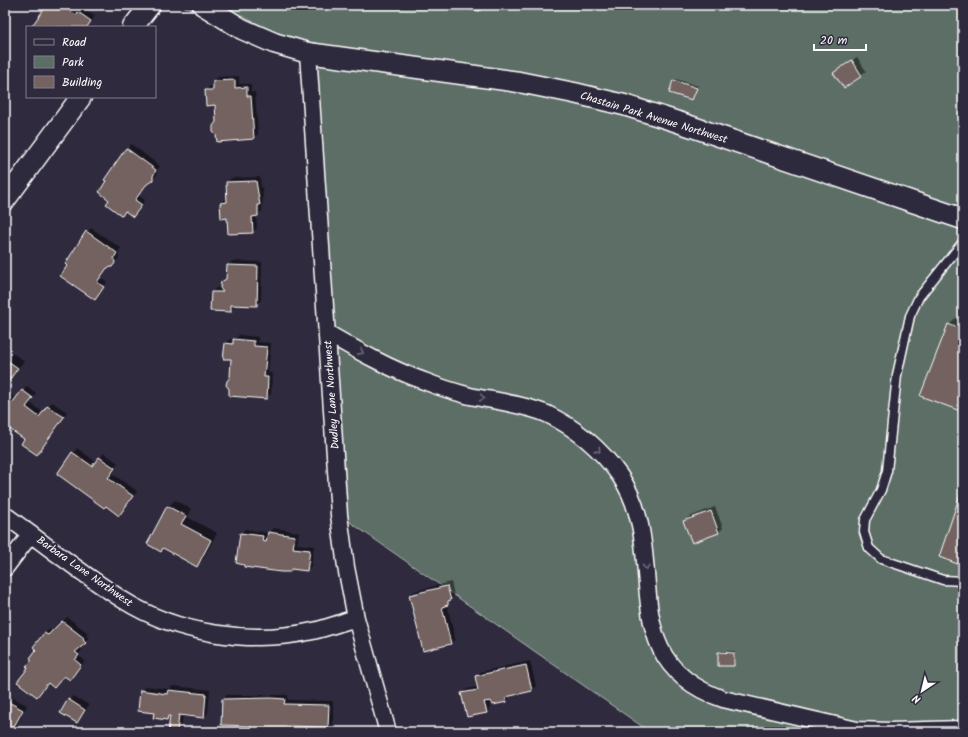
<svg xmlns="http://www.w3.org/2000/svg" width="968" height="737" viewBox="0 0 968 737" font-family="Kalam,sans-serif">
<style>
.green{fill:#5b6e66;stroke:#adb6b2}
.shadow{fill:#0007}
.building{fill:#736260;stroke:#fff}
.lines{fill:none;stroke-linecap:round;stroke-linejoin:round}
.service-casing{stroke:#fff;stroke-width:11}
.minor-casing{stroke:#fff;stroke-width:19}
.tertiary-casing{stroke:#fff;stroke-width:23}
.service{stroke:#2f2a3d;stroke-width:8}
.minor{stroke:#2f2a3d;stroke-width:16}
.tertiary{stroke:#2f2a3d;stroke-width:20}
.oneway{stroke:#6d6a77}
.labels{text-anchor:middle;stroke-width:4;stroke-linejoin:round;paint-order:stroke}
.street-label{font-size:11px;fill:#fff;stroke:#2f2a3d}
</style>
<rect width="100%" height="100%" fill="#2f2a3d"/>
<filter id="ink" filterUnits="userSpaceOnUse"><feTurbulence type="fractalNoise" baseFrequency=".025" numOctaves="2"/><feDisplacementMap in="SourceGraphic" scale="8" xChannelSelector="R" yChannelSelector="G"/><feConvolveMatrix kernelMatrix="1 2 1 2 8 2 1 2 1" color-interpolation-filters="sRGB"/></filter>
<g filter="url(#ink)">
<path class="green" d="M 180,5 L 963,5 L 963,732 L 650,732 L 337,513 L 313,56 Z"/>
<path class="shadow" d="M 48,5 L 72,5 L 80,11 L 83,8 L 95,16 L 87,27 L 32,27 Z
M 857,57 L 866,71 L 844,87 L 835,73 Z
M 239,76 L 239,84 L 251,84 L 251,92 L 255,92 L 258,134 L 253,138 L 217,122 L 216,104 L 206,91 L 210,86 L 214,86 L 214,82 L 218,77 Z
M 676,79 L 698,86 L 692,99 L 674,81 Z
M 131,144 L 160,166 L 157,170 L 157,175 L 147,183 L 138,195 L 145,200 L 137,211 L 126,210 L 122,214 L 110,199 L 108,181 L 106,180 Z
M 260,177 L 261,188 L 263,188 L 262,211 L 256,215 L 257,228 L 253,232 L 228,217 L 221,203 L 225,199 L 228,199 L 227,183 L 231,178 Z
M 91,228 L 121,248 L 118,253 L 119,258 L 111,266 L 108,266 L 100,278 L 107,282 L 99,294 L 68,265 L 87,232 Z
M 232,261 L 262,262 L 261,300 L 256,305 L 235,304 L 235,307 L 230,311 L 212,292 L 216,288 L 221,288 L 222,282 L 226,278 L 228,265 Z
M 958,316 L 963,318 L 963,411 L 949,325 Z
M 239,335 L 258,337 L 258,342 L 271,343 L 268,373 L 272,373 L 271,394 L 266,398 L 231,377 L 232,358 L 226,344 L 230,339 L 235,339 Z
M 5,348 L 24,361 L 5,385 Z
M 27,386 L 36,393 L 30,403 L 44,413 L 52,402 L 67,412 L 37,454 L 25,439 L 5,425 L 5,391 L 17,399 Z
M 77,448 L 96,462 L 104,453 L 118,463 L 111,473 L 137,491 L 119,514 L 58,474 Z
M 175,500 L 191,509 L 187,517 L 217,533 L 203,559 L 197,565 L 164,548 L 161,551 L 168,507 Z
M 715,507 L 723,528 L 718,533 L 685,521 L 689,517 Z
M 273,528 L 299,532 L 297,544 L 314,546 L 311,566 L 307,570 L 293,568 L 290,571 L 241,534 L 245,529 L 268,533 Z
M 451,582 L 454,595 L 447,604 L 455,639 L 451,643 L 424,650 L 410,595 L 415,591 Z
M 67,617 L 88,633 L 86,636 L 89,638 L 79,648 L 82,650 L 78,655 L 85,661 L 74,675 L 65,675 L 30,668 L 38,650 L 35,647 L 49,629 L 53,632 Z
M 721,651 L 735,651 L 735,663 L 733,665 L 719,653 Z
M 530,661 L 536,686 L 531,690 L 511,695 L 507,701 L 493,704 L 492,700 L 489,700 L 490,708 L 486,712 L 462,694 L 467,689 L 478,687 L 476,677 L 480,672 Z
M 145,686 L 169,689 L 173,686 L 210,690 L 208,713 L 203,717 L 183,714 L 181,728 L 178,732 L 170,732 L 172,714 L 167,719 L 155,712 L 141,691 Z
M 5,694 L 27,705 L 14,730 L 18,732 L 5,732 Z
M 227,695 L 288,695 L 288,700 L 333,701 L 333,732 L 316,732 L 315,729 L 318,726 L 293,725 L 293,732 L 251,732 L 251,725 L 223,699 Z
M 73,696 L 89,705 L 77,722 L 69,700 Z
M 528,728 L 528,732 L 499,732 Z"/>
<path class="building" d="M 47,5 L 62,5 L 76,15 L 78,12 L 91,21 L 87,27 L 31,27 Z
M 466,5 L 481,5 L 480,11 L 465,9 Z
M 852,60 L 862,76 L 844,88 L 833,73 Z
M 963,69 L 963,78 L 959,71 Z
M 235,80 L 235,88 L 247,87 L 247,96 L 251,96 L 254,139 L 217,142 L 216,135 L 213,132 L 213,126 L 216,122 L 215,105 L 206,106 L 205,90 L 213,90 L 213,81 Z
M 673,80 L 697,88 L 692,100 L 669,93 Z
M 126,148 L 156,170 L 153,176 L 153,180 L 146,185 L 135,200 L 142,205 L 133,217 L 125,211 L 122,216 L 106,204 L 109,200 L 99,192 L 106,181 L 104,180 Z
M 256,181 L 260,205 L 258,205 L 258,216 L 252,217 L 253,233 L 228,234 L 227,218 L 221,219 L 220,203 L 227,202 L 226,182 Z
M 86,231 L 117,253 L 114,258 L 115,263 L 112,267 L 107,268 L 97,282 L 104,287 L 95,300 L 60,276 L 67,266 L 65,264 Z
M 227,265 L 258,266 L 257,306 L 231,305 L 231,312 L 210,311 L 211,292 L 223,292 L 220,288 L 221,282 L 226,279 Z
M 948,324 L 963,330 L 963,412 L 920,396 Z
M 233,339 L 254,341 L 254,346 L 267,347 L 264,377 L 268,377 L 267,399 L 229,396 L 229,389 L 226,385 L 227,381 L 230,377 L 231,359 L 223,359 L 225,343 L 233,344 Z
M 5,359 L 18,368 L 5,386 Z
M 22,390 L 33,398 L 26,407 L 39,417 L 47,406 L 64,417 L 37,455 L 21,444 L 24,439 L 5,426 L 5,398 L 12,403 Z
M 72,452 L 92,466 L 99,457 L 115,468 L 108,478 L 133,496 L 119,516 L 106,506 L 104,508 L 57,474 Z
M 963,486 L 963,566 L 939,557 Z
M 167,506 L 186,516 L 181,524 L 211,540 L 197,567 L 163,548 L 161,552 L 147,544 Z
M 711,511 L 719,533 L 692,543 L 683,521 Z
M 268,532 L 295,536 L 293,548 L 310,550 L 307,571 L 291,569 L 290,572 L 281,572 L 244,567 L 244,565 L 236,563 L 240,533 L 263,536 L 262,541 L 266,542 Z
M 447,586 L 451,600 L 448,601 L 448,605 L 442,607 L 451,644 L 423,651 L 409,595 Z
M 62,621 L 84,638 L 83,640 L 86,643 L 75,652 L 79,655 L 75,660 L 81,665 L 70,680 L 64,676 L 54,688 L 48,683 L 37,697 L 17,682 L 28,668 L 26,666 L 32,660 L 30,658 L 36,650 L 33,647 L 44,633 L 48,635 Z
M 718,652 L 734,653 L 734,666 L 718,666 Z
M 526,665 L 532,691 L 506,697 L 507,702 L 493,705 L 491,701 L 484,702 L 487,713 L 467,717 L 461,693 L 478,690 L 475,676 Z
M 140,690 L 167,694 L 168,690 L 206,694 L 204,718 L 179,715 L 177,732 L 168,732 L 170,716 L 168,716 L 167,720 L 153,718 L 154,713 L 138,711 Z
M 271,698 L 285,699 L 284,704 L 329,705 L 328,727 L 289,726 L 289,732 L 250,732 L 250,726 L 221,725 L 222,699 Z
M 68,699 L 85,710 L 77,723 L 60,713 Z
M 5,700 L 23,710 L 11,732 L 5,732 Z
M 328,728 L 328,732 L 315,732 L 314,729 Z"/>
<g class="lines">
<g class="service-casing">
<path id="service" d="M 963,242 L 919,297 L 910,316 L 897,375 L 887,471 L 881,490 L 865,520 L 864,532 L 869,548 L 881,559 L 943,580 L 963,581"/>
</g>
<g class="minor-casing">
<path id="minor" d="M 308,53 L 339,515 L 346,567 L 356,618 L 388,732
M 327,333 C 358,351 390,369 424,381 C 439,387 455,392 470,396 C 495,401 523,404 547,414 C 576,428 601,449 620,476 C 673,554 609,660 723,699 L 857,730 L 890,731 L 963,729
M 5,515 C 43,543 83,575 123,600 C 177,634 250,645 313,631 C 327,628 342,622 356,618
M 5,568 L 31,534"/>
</g>
<g class="tertiary-casing">
<path id="tertiary" d="M 203,5 L 242,29 L 274,43 L 308,53 L 519,82 L 574,93 L 624,105 L 678,122 L 963,219
M 133,27 L 150,5
M 5,200 L 81,97"/>
</g>
<use href="#service" class="service"/>
<use href="#minor" class="minor"/>
<use href="#tertiary" class="tertiary"/>
</g>
<defs><path id="oneway-chevron" d="M-2-3.5L2.5 0L-2 3.5" fill="none" stroke-width="1.6" stroke-linecap="round" stroke-linejoin="round"/></defs>
<g class="oneway">
<use href="#oneway-chevron" transform="translate(361 352) rotate(29)"/>
<use href="#oneway-chevron" transform="translate(482 398) rotate(12)"/>
<use href="#oneway-chevron" transform="translate(598 450) rotate(49)"/>
<use href="#oneway-chevron" transform="translate(646 567) rotate(86)"/>
</g>
</g>
<g class="labels">
<g class="street-label">
<text transform="translate(654 117) rotate(17)" y="4">Chastain Park Avenue Northwest</text>
<text transform="translate(331 395) rotate(-94)" y="4">Dudley Lane Northwest</text>
<text transform="translate(85 571) rotate(35)" y="4">Barbara Lane Northwest</text>
</g>
</g>
<rect width="968" height="737" fill="none" stroke="#2f2a3d" stroke-width="20"/>
<rect x="10" y="10" width="948" height="717" fill="none" stroke="#fff" stroke-width="1.5" filter="url(#ink)"/>
<rect x="26" y="26" width="130" height="72" fill="#2f2a3d" stroke="#827f8b"/>
<rect x="34" y="39" width="20" height="6" fill="#2f2a3d" stroke="#827f8b"/>
<text x="62" y="46" font-size="12" fill="#ffffff">Road</text>
<rect x="34" y="56" width="20" height="12" fill="#5b6e66" stroke="#827f8b"/>
<text x="62" y="66" font-size="12" fill="#ffffff">Park</text>
<rect x="34" y="76" width="20" height="12" fill="#736260" stroke="#827f8b"/>
<text x="62" y="86" font-size="12" fill="#ffffff">Building</text>
<g transform="translate(922 691) rotate(215)" stroke="#2f2a3d" stroke-width="3" paint-order="stroke">
<path d="M0-3L7 15L0 10L-7 15Z" fill="#ffffff"/>
<text y="-6" font-size="11" font-weight="bold" text-anchor="middle" fill="#ffffff">N</text>
</g>
<path d="M814 44v6h52v-6" fill="none" stroke="#ffffff" stroke-width="2"/>
<text x="820" y="44" font-size="12" fill="#ffffff" stroke="#2f2a3d" stroke-width="3" paint-order="stroke">20 m</text>
</svg>
